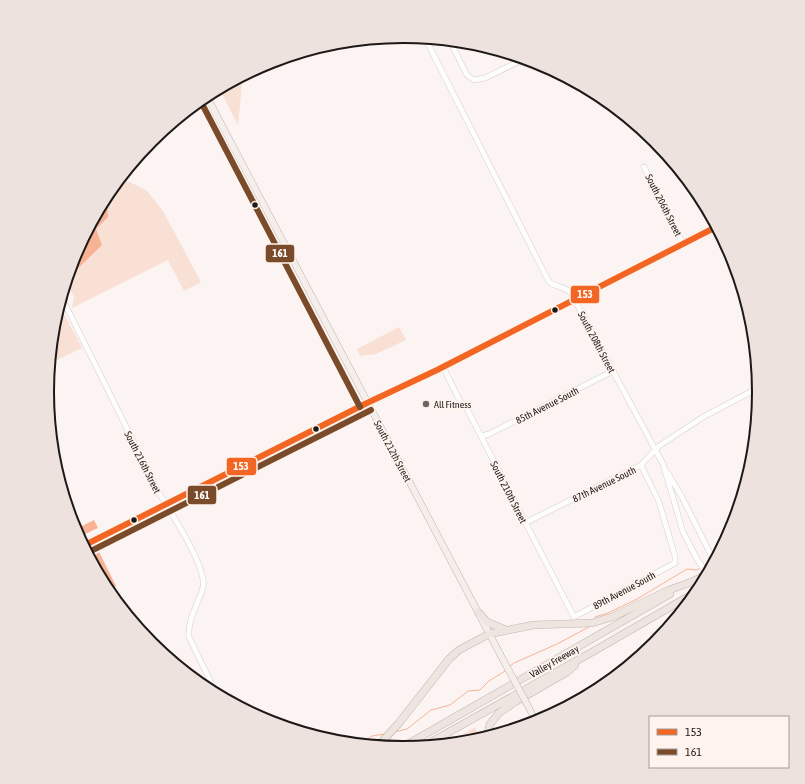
<svg xmlns="http://www.w3.org/2000/svg" width="805" height="784" viewBox="0 0 805 784" font-family="'Asap Condensed',sans-serif">
<style>
.green{fill:#f9e0d5}
.water{fill:#f8b394}
.lines{fill:none;stroke-linecap:round;stroke-linejoin:round}
.stream{stroke:#f8b394;stroke-width:1}
.minor-casing{stroke:#d5cfcc;stroke-width:6}
.major-casing{stroke:#c1b4af;stroke-width:7}
.highway-casing{stroke:#c1b4af;stroke-width:8}
.minor{stroke:#fefdfd;stroke-width:5}
.major{stroke:#f5efec;stroke-width:6}
.highway{stroke:#eee5e1;stroke-width:7}
.minor-bridge-casing{stroke:#d5cfcc;stroke-width:6;stroke-linecap:butt}
.major-bridge-casing{stroke:#c1b4af;stroke-width:7;stroke-linecap:butt}
.minor-bridge{stroke:#fefdfd;stroke-width:5}
.major-bridge{stroke:#f5efec;stroke-width:6}
.bus-1-casing{stroke:#fff3ee;stroke-width:9}
.bus-2-casing{stroke:#fff3ee;stroke-width:9}
.bus-1{stroke:#f26522;stroke-width:6}
.bus-2{stroke:#7a4b2a;stroke-width:6}
.bus-dot{fill:#1e1917;stroke:#fff3ee;stroke-width:1.5}
.poi-dot{fill:#6b6664;stroke:#fff3ee;stroke-width:1.5}
.labels{text-anchor:middle;stroke-width:3.5;stroke-linejoin:round;paint-order:stroke}
.street-label{font-size:10px;fill:#1e1917;stroke:#fff3ee}
.poi-label{font-size:10px;fill:#1e1917;stroke:#fff3ee;text-anchor:start}
.rim{fill:none;stroke:#1e1917;stroke-width:2}
.line-badge{stroke:#fff3ee;stroke-width:1.5}
.badge-label{font-size:11px;text-anchor:middle;font-weight:bold;fill:#fff}
</style>
<rect width="100%" height="100%" fill="#fbf4f2"/>
<path class="green" d="M 243,75 L 238,125 L 219,88 Z
M 118,180 L 130,182 L 147,191 L 163,211 L 201,282 L 184,291 L 168,260 L 72,308 L 74,297 L 68,285 L 64,286 L 74,256 L 107,194 Z
M 59,304 L 82,348 L 49,364 L 53,322 Z
M 399,327 L 406,340 L 376,354 L 360,356 L 357,349 Z
M 475,727 L 480,739 L 472,741 L 448,744 Z"/>
<path class="water" d="M 107,202 L 108,217 L 96,229 L 102,245 L 67,279 L 74,256 L 101,204 Z
M 94,520 L 98,528 L 79,537 L 74,530 Z
M 99,552 L 116,586 L 107,591 L 91,561 L 93,557 Z"/>
<g class="lines">
<path class="stream" d="M 704,566 L 715,560
M 595,617 L 608,613 L 637,599 L 687,569 L 697,570 L 700,568
M 509,667 L 514,663 L 557,644 L 589,627
M 394,732 L 407,729 L 431,710 L 450,705 L 468,691 L 480,690 L 489,681 L 505,671
M 360,744 L 372,736 L 385,734"/>
<g class="minor-casing">
<path id="minor" d="M 425,38 L 548,280 C 553,288 564,285 571,293 L 663,464 L 683,532 L 697,559
M 450,41 L 467,75 L 474,80 L 485,78 L 524,59
M 644,167 L 683,244
M 64,295 L 64,302 L 159,493 C 170,511 207,567 203,587 C 199,604 187,619 189,637 L 217,695
M 443,367 L 460,401 L 466,407 L 574,617 L 675,563 L 675,556 L 659,502 L 641,465
M 481,436 L 489,434 L 613,371
M 667,472 L 682,497 L 711,555
M 525,523 L 641,465 L 659,446 L 703,417 L 758,388"/>
</g>
<g class="major-casing">
<path id="major" d="M 206,95 L 500,654
M 83,546 L 367,403 L 437,370 L 716,227
M 527,704 L 536,722"/>
</g>
<g class="highway-casing">
<path id="highway" d="M 692,582 L 707,574
M 478,612 L 487,622 L 506,630
M 487,737 L 490,724 L 499,713 L 515,702 L 567,672 L 575,665
M 378,746 L 399,723 L 449,659 L 459,650 L 489,634 L 533,625 L 592,623 L 612,617 L 669,590 L 694,581
M 424,746 L 594,651 L 698,591
M 401,748 L 670,594"/>
</g>
<use href="#minor" class="minor"/>
<use href="#major" class="major"/>
<use href="#highway" class="highway"/>
<g class="minor-bridge-casing">
<path id="minor-bridge" d="M 697,559 L 707,574"/>
</g>
<g class="major-bridge-casing">
<path id="major-bridge" d="M 500,654 L 527,704"/>
</g>
<use href="#minor-bridge" class="minor-bridge"/>
<use href="#major-bridge" class="major-bridge"/>
<g class="bus-1-casing">
<path id="bus-1" d="M 83,546 L 367,403 L 437,370 L 716,227"/>
</g>
<g class="bus-2-casing">
<path id="bus-2" d="M 200,100 L 360,407
M 87,553 L 371,410"/>
</g>
<use href="#bus-1" class="bus-1"/>
<use href="#bus-2" class="bus-2"/>
</g>
<g class="bus-dot">
<circle cx="255" cy="205" r="3.5"/>
<circle cx="555" cy="310" r="3.5"/>
<circle cx="316" cy="429" r="3.5"/>
<circle cx="134" cy="520" r="3.5"/>
</g>
<circle class="poi-dot" cx="426" cy="404" r="4"/>
<g class="labels">
<g class="street-label">
<text transform="translate(664 205) rotate(63)" y="4">South 206th Street</text>
<text transform="translate(597 342) rotate(62)" y="4">South 208th Street</text>
<text transform="translate(547 405) rotate(-27)" y="4">85th Avenue South</text>
<text transform="translate(393 451) rotate(62)" y="4">South 212th Street</text>
<text transform="translate(143 462) rotate(63)" y="4">South 216th Street</text>
<text transform="translate(604 484) rotate(-26)" y="4">87th Avenue South</text>
<text transform="translate(509 492) rotate(63)" y="4">South 210th Street</text>
<text transform="translate(624 590) rotate(-28)" y="4">89th Avenue South</text>
<text transform="translate(554 661) rotate(-30)" y="4">Valley Freeway</text>
</g>
<g class="poi-label">
<text x="434" y="408">All Fitness</text>
</g>
</g>
<path d="M0 0H805V784H0ZM54 392a349 349 0 1 1 698 0a349 349 0 1 1-698 0Z" fill="#ede2dd" fill-rule="evenodd"/>
<path class="rim" d="M54 392a349 349 0 1 1 698 0a349 349 0 1 1-698 0Z"/>
<g class="line-badge">
<rect x="265" y="244" width="30" height="19" rx="4" fill="#7a4b2a"/>
<rect x="570" y="285" width="30" height="19" rx="4" fill="#f26522"/>
<rect x="226" y="457" width="31" height="19" rx="4" fill="#f26522"/>
<rect x="187" y="485" width="30" height="20" rx="4" fill="#7a4b2a"/>
</g>
<g class="badge-label">
<text x="280" y="257">161</text>
<text x="585" y="298">153</text>
<text x="241" y="470">153</text>
<text x="202" y="499">161</text>
</g>
<rect x="649" y="716" width="140" height="52" fill="#fff3ee" stroke="#a59c98"/>
<rect x="657" y="729" width="20" height="6" fill="#f26522" stroke="#a59c98"/>
<text x="685" y="736" font-size="12" fill="#1e1917">153</text>
<rect x="657" y="749" width="20" height="6" fill="#7a4b2a" stroke="#a59c98"/>
<text x="685" y="756" font-size="12" fill="#1e1917">161</text>
</svg>
